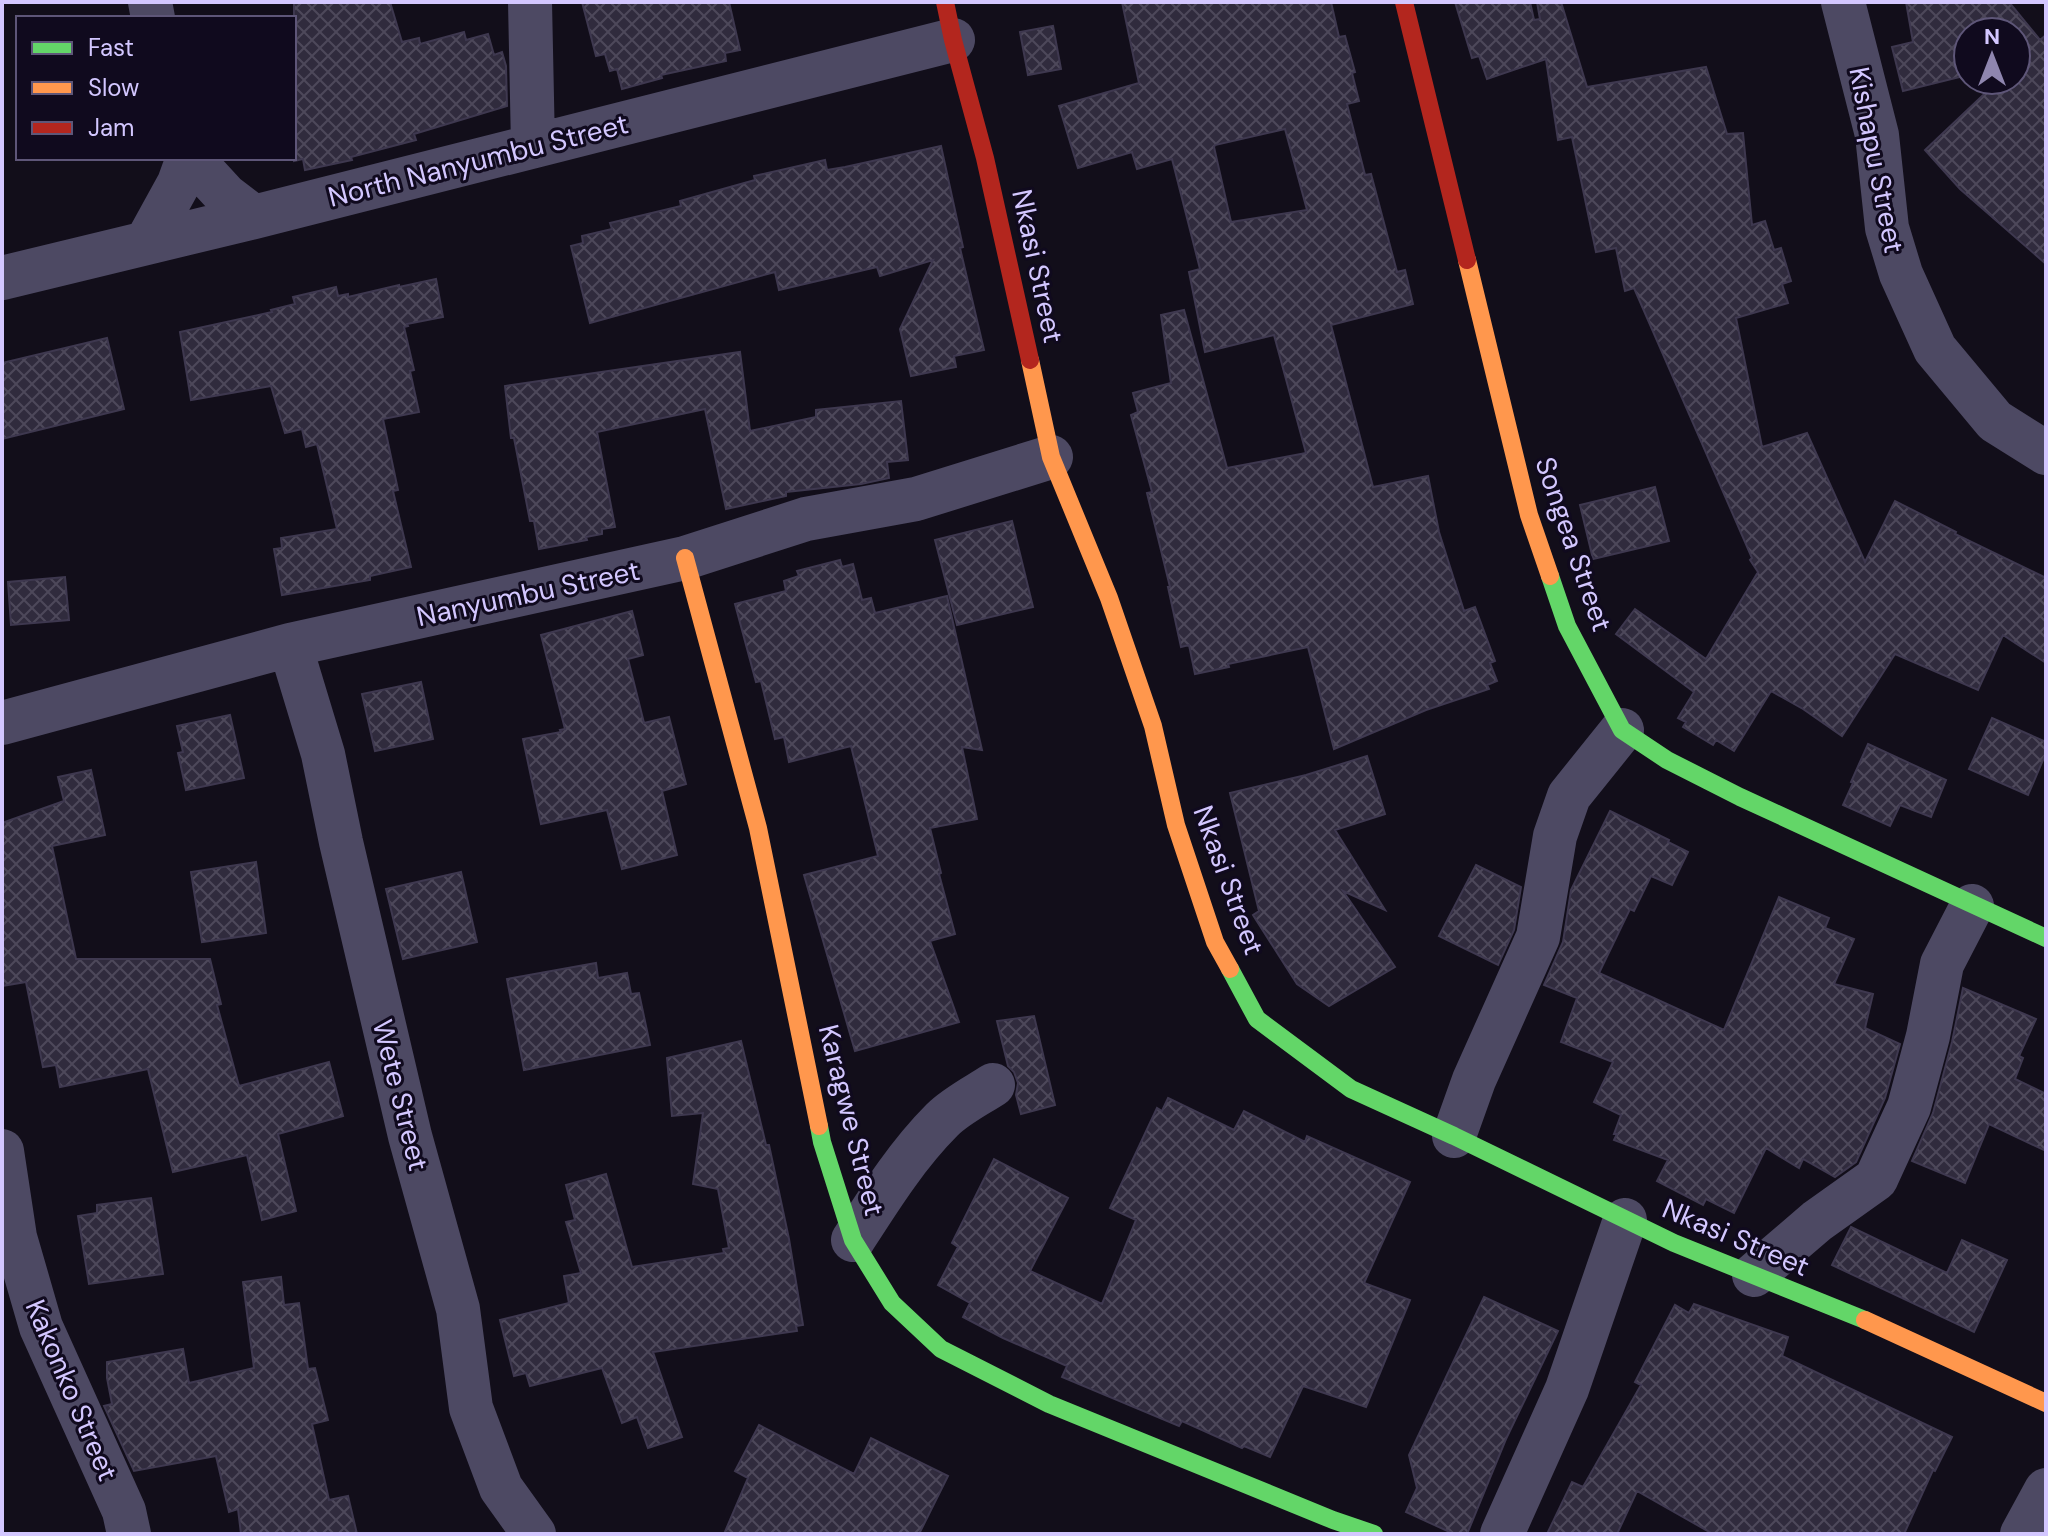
<svg xmlns="http://www.w3.org/2000/svg" width="2048" height="1536" viewBox="0 0 2048 1536" font-family="'DM Sans',sans-serif">
<style>
.building{fill:url(#building-cross-hatch);stroke:#3e384f;stroke-width:2;fill-rule:evenodd}
.lines{fill:none;stroke-linecap:round;stroke-linejoin:round}
.street{stroke:#4d4963;stroke-width:44}
.fast{stroke:#63d668;stroke-width:18}
.slow{stroke:#ff974d;stroke-width:18}
.jam{stroke:#b3261e;stroke-width:18}
.labels{text-anchor:middle;stroke-width:6;stroke-linejoin:round;paint-order:stroke}
.street-label{font-size:28px;fill:#d3c7ff;stroke:#100a1e}
</style>
<defs>
<pattern id="building-cross-hatch" width="8" height="8" patternUnits="userSpaceOnUse" patternTransform="scale(2)"><rect width="8" height="8" fill="#302b3d"/><path d="M0 0l8 8M0 8l8-8" fill="none" stroke="#4d485a"/></pattern>
</defs>
<rect width="100%" height="100%" fill="#120e1a"/>
<path class="building" d="M 294,2 L 390,2 L 402,42 L 419,38 L 420,44 L 464,32 L 466,40 L 488,34 L 494,55 L 502,52 L 506,66 L 507,106 L 414,134 L 416,140 L 351,157 L 352,160 L 305,170 L 303,159 L 294,161 Z
M 582,2 L 729,2 L 740,50 L 725,53 L 726,61 L 661,75 L 662,78 L 622,89 L 617,69 L 610,71 L 605,54 L 596,56 Z
M 1122,2 L 1331,2 L 1339,37 L 1345,36 L 1355,72 L 1352,73 L 1359,101 L 1347,104 L 1365,175 L 1371,174 L 1397,272 L 1405,270 L 1413,304 L 1331,325 L 1373,487 L 1428,476 L 1439,532 L 1464,611 L 1475,607 L 1495,661 L 1490,663 L 1497,681 L 1487,685 L 1489,689 L 1426,710 L 1334,749 L 1308,647 L 1228,664 L 1229,667 L 1195,674 L 1189,645 L 1181,647 L 1168,587 L 1170,587 L 1147,493 L 1152,492 L 1131,415 L 1138,412 L 1133,393 L 1171,383 L 1161,315 L 1184,310 L 1227,468 L 1306,453 L 1274,335 L 1205,352 L 1189,272 L 1200,269 L 1172,159 L 1137,169 L 1132,152 L 1078,168 L 1059,106 L 1139,83 ZM 1285,129 L 1307,210 L 1231,222 L 1214,147 L 1215,145 Z
M 1455,2 L 1530,2 L 1534,20 L 1540,19 L 1537,2 L 1561,2 L 1587,87 L 1706,67 L 1727,134 L 1743,133 L 1752,225 L 1765,221 L 1774,250 L 1781,248 L 1791,281 L 1782,284 L 1788,303 L 1736,318 L 1762,447 L 1807,433 L 1865,562 L 1895,501 L 1956,532 L 1955,534 L 2046,578 L 2046,663 L 2003,635 L 1978,690 L 1895,654 L 1842,736 L 1803,709 L 1771,691 L 1734,751 L 1716,740 L 1713,745 L 1683,727 L 1686,722 L 1678,718 L 1694,692 L 1616,634 L 1635,609 L 1706,659 L 1758,572 L 1750,560 L 1752,558 L 1634,288 L 1625,291 L 1616,248 L 1596,252 L 1572,137 L 1558,140 L 1546,59 L 1487,79 L 1479,56 L 1472,58 Z
M 1906,2 L 2009,2 L 2040,40 L 2046,35 L 2046,264 L 1960,189 L 1925,150 L 1999,80 L 2016,80 L 2016,32 L 1968,32 L 1968,75 L 1903,91 L 1892,47 L 1913,42 Z
M 1053,26 L 1061,69 L 1028,75 L 1020,32 Z
M 941,146 L 963,247 L 960,248 L 984,350 L 954,356 L 956,367 L 911,376 L 900,329 L 933,260 L 880,276 L 877,267 L 779,290 L 775,272 L 590,323 L 571,246 L 583,243 L 582,236 L 612,229 L 610,223 L 681,206 L 680,201 L 755,180 L 754,176 L 825,160 L 827,170 L 845,167 Z
M 436,279 L 443,317 L 407,324 L 408,326 L 404,327 L 414,370 L 410,371 L 419,412 L 383,419 L 398,490 L 393,491 L 411,567 L 370,576 L 370,580 L 282,595 L 274,549 L 282,548 L 281,538 L 337,529 L 317,444 L 306,447 L 302,429 L 285,433 L 271,386 L 191,400 L 180,332 L 272,312 L 271,310 L 295,304 L 293,297 L 336,287 L 338,296 L 348,294 L 348,297 L 399,285 L 399,287 Z
M 107,338 L 124,409 L 2,439 L 2,363 Z
M 740,352 L 750,431 L 816,417 L 816,410 L 901,401 L 908,460 L 887,462 L 889,478 L 861,484 L 786,492 L 786,496 L 726,509 L 705,409 L 597,432 L 615,527 L 602,529 L 602,534 L 586,537 L 587,540 L 539,549 L 534,521 L 530,521 L 514,438 L 511,438 L 505,386 Z
M 1655,487 L 1669,541 L 1593,559 L 1580,505 Z
M 1012,521 L 1033,607 L 957,625 L 935,540 Z
M 840,560 L 842,567 L 853,564 L 862,600 L 871,598 L 875,613 L 947,596 L 982,750 L 962,747 L 977,819 L 930,828 L 941,873 L 939,874 L 955,934 L 930,941 L 959,1022 L 855,1051 L 804,875 L 878,856 L 851,746 L 789,762 L 784,737 L 775,739 L 761,681 L 756,682 L 735,604 L 786,591 L 784,581 L 799,576 L 797,571 Z
M 65,577 L 69,620 L 11,625 L 8,582 Z
M 632,611 L 643,655 L 628,659 L 644,723 L 669,717 L 686,784 L 662,791 L 677,855 L 622,869 L 607,810 L 541,824 L 523,739 L 561,732 L 560,730 L 565,729 L 541,635 Z
M 421,682 L 433,739 L 375,751 L 362,694 Z
M 230,715 L 244,778 L 186,790 L 178,753 L 183,752 L 177,726 Z
M 1992,718 L 2046,742 L 2046,753 L 2028,795 L 1969,769 Z
M 1868,744 L 1946,780 L 1931,817 L 1900,805 L 1890,826 L 1843,805 L 1853,783 L 1851,782 Z
M 1367,756 L 1385,814 L 1335,830 L 1385,910 L 1343,891 L 1395,967 L 1329,1006 L 1297,984 L 1253,915 L 1259,911 L 1230,793 L 1306,775 Z
M 91,770 L 105,835 L 52,846 L 76,959 L 210,959 L 221,1004 L 217,1005 L 239,1086 L 329,1062 L 343,1116 L 278,1134 L 296,1211 L 262,1220 L 247,1155 L 173,1172 L 148,1069 L 60,1087 L 56,1065 L 43,1067 L 26,982 L 2,986 L 2,823 L 64,801 L 58,777 Z
M 1610,811 L 1669,840 L 1668,842 L 1688,852 L 1672,885 L 1651,876 L 1634,911 L 1630,909 L 1599,973 L 1724,1030 L 1779,897 L 1829,918 L 1825,928 L 1854,939 L 1834,984 L 1873,994 L 1865,1028 L 1900,1044 L 1885,1098 L 1856,1162 L 1835,1177 L 1803,1159 L 1799,1168 L 1766,1148 L 1734,1213 L 1706,1199 L 1703,1205 L 1657,1181 L 1668,1160 L 1614,1140 L 1617,1134 L 1614,1134 L 1621,1115 L 1594,1102 L 1613,1062 L 1561,1042 L 1577,998 L 1544,985 L 1563,942 L 1571,890 Z
M 256,862 L 266,933 L 202,942 L 191,872 Z
M 1476,865 L 1521,887 L 1514,930 L 1498,965 L 1439,936 Z
M 461,872 L 477,942 L 403,959 L 386,889 Z
M 596,963 L 598,978 L 627,973 L 631,994 L 639,993 L 650,1045 L 524,1070 L 507,979 Z
M 1963,988 L 2036,1019 L 2019,1056 L 2023,1058 L 2015,1079 L 2046,1094 L 2046,1151 L 1989,1124 L 1965,1183 L 1912,1161 L 1933,1113 L 1952,1042 Z
M 1034,1016 L 1055,1105 L 1021,1114 L 1016,1095 L 1018,1083 L 1014,1072 L 1008,1066 L 997,1021 Z
M 741,1041 L 766,1145 L 769,1145 L 789,1239 L 803,1325 L 796,1326 L 797,1331 L 653,1352 L 682,1437 L 648,1448 L 637,1417 L 622,1423 L 602,1368 L 530,1386 L 526,1373 L 514,1376 L 500,1320 L 569,1303 L 564,1276 L 581,1273 L 566,1222 L 575,1220 L 566,1185 L 606,1174 L 632,1267 L 724,1253 L 723,1249 L 729,1248 L 718,1189 L 693,1184 L 703,1113 L 672,1116 L 667,1058 Z
M 1168,1098 L 1234,1130 L 1244,1111 L 1305,1142 L 1307,1136 L 1410,1182 L 1364,1283 L 1410,1300 L 1366,1407 L 1303,1386 L 1270,1457 L 1244,1446 L 1242,1448 L 1182,1421 L 1179,1426 L 1062,1377 L 1067,1366 L 1003,1338 L 963,1317 L 970,1303 L 938,1285 L 958,1247 L 952,1243 L 994,1159 L 1068,1198 L 1030,1271 L 1102,1304 L 1136,1220 L 1110,1208 L 1157,1108 L 1162,1111 Z
M 151,1198 L 163,1274 L 89,1284 L 78,1216 L 97,1213 L 97,1205 Z
M 1851,1227 L 1947,1273 L 1962,1240 L 2007,1260 L 1974,1332 L 1832,1265 Z
M 281,1277 L 284,1305 L 299,1303 L 308,1369 L 315,1368 L 328,1420 L 312,1424 L 329,1500 L 348,1496 L 357,1534 L 241,1534 L 238,1509 L 229,1512 L 216,1456 L 134,1471 L 104,1406 L 112,1404 L 107,1378 L 107,1362 L 183,1349 L 189,1383 L 254,1368 L 243,1282 Z
M 1484,1297 L 1558,1331 L 1506,1439 L 1467,1534 L 1454,1534 L 1406,1512 L 1417,1488 L 1409,1455 Z
M 1694,1304 L 1788,1337 L 1782,1356 L 1952,1437 L 1935,1471 L 1933,1470 L 1904,1534 L 1713,1534 L 1637,1491 L 1617,1534 L 1547,1534 L 1572,1482 L 1583,1487 L 1641,1385 L 1635,1382 L 1675,1305 L 1689,1313 Z
M 759,1425 L 854,1474 L 871,1438 L 948,1476 L 919,1534 L 724,1534 L 748,1478 L 735,1471 Z"/>
<g class="lines">
<path class="street" d="M 150,2 L 153,18
M 530,2 L 533,146
M 1843,2 L 1877,135 L 1887,228 L 1901,274 L 1935,349 L 1995,421 L 2046,453
M 191,158 L 225,195 L 254,217
M 146,243 L 179,183 L 188,158
M 2,278 L 254,217 L 953,40
M 290,645 L 323,754 L 341,842 L 410,1136 L 458,1309 L 471,1408 L 501,1488 L 534,1534
M 2,723 L 290,645 L 685,558 L 806,519 L 916,499 L 1051,457
M 1454,1136 L 1474,1080 L 1538,937 L 1555,836 L 1569,796 L 1622,730
M 2,1151 L 15,1237 L 41,1327 L 124,1511 L 129,1534
M 853,1240 C 880,1198 907,1155 942,1120 C 956,1106 976,1096 993,1085
M 1754,1275 L 1817,1221 L 1876,1179 L 1909,1107 L 1928,1036 L 1942,964 L 1972,906
M 1502,1534 L 1567,1389 L 1625,1220
M 2022,1534 L 2046,1490"/>
<path class="fast" d="M 1550,576 L 1567,626 L 1622,730 L 1667,760 L 1740,797 L 2046,938
M 1230,969 L 1257,1019 L 1351,1089 L 1454,1136 L 1674,1243 L 1865,1320
M 819,1126 L 822,1142 L 853,1240 L 892,1303 L 941,1349 L 1049,1404 L 1333,1520 L 1374,1534"/>
<path class="slow" d="M 1467,260 L 1529,515 L 1550,576
M 1030,360 L 1051,457 L 1109,598 L 1153,726 L 1176,825 L 1215,942 L 1230,969
M 685,558 L 758,828 L 819,1126
M 1865,1320 L 2046,1403"/>
<path class="jam" d="M 945,2 L 953,40 L 985,158 L 1030,360
M 1404,2 L 1467,260"/>
</g>
<g class="labels">
<g class="street-label">
<text transform="translate(478 160) rotate(-14)" y="10">North Nanyumbu Street</text>
<text transform="translate(1877 160) rotate(79)" y="10">Kishapu Street</text>
<text transform="translate(1038 266) rotate(78)" y="10">Nkasi Street</text>
<text transform="translate(1574 544) rotate(71)" y="10">Songea Street</text>
<text transform="translate(528 593) rotate(-12)" y="10">Nanyumbu Street</text>
<text transform="translate(1229 880) rotate(70)" y="10">Nkasi Street</text>
<text transform="translate(401 1095) rotate(76)" y="10">Wete Street</text>
<text transform="translate(852 1120) rotate(76)" y="10">Karagwe Street</text>
<text transform="translate(1736 1237) rotate(23)" y="10">Nkasi Street</text>
<text transform="translate(72 1390) rotate(67)" y="10">Kakonko Street</text>
</g>
</g>
<rect width="2048" height="1536" fill="none" stroke="#d3c7ff" stroke-width="8"/>
<rect x="16" y="16" width="280" height="144" fill="#100a1e" stroke="#5e5678" stroke-width="2"/>
<rect x="32" y="42" width="40" height="12" fill="#63d668" stroke="#5e5678" stroke-width="2"/>
<text x="88" y="56" font-size="24" fill="#d3c7ff">Fast</text>
<rect x="32" y="82" width="40" height="12" fill="#ff974d" stroke="#5e5678" stroke-width="2"/>
<text x="88" y="96" font-size="24" fill="#d3c7ff">Slow</text>
<rect x="32" y="122" width="40" height="12" fill="#b3261e" stroke="#5e5678" stroke-width="2"/>
<text x="88" y="136" font-size="24" fill="#d3c7ff">Jam</text>
<g transform="translate(1992 56)"><circle r="38" fill="#100a1e" stroke="#5e5678" stroke-width="2"/>
<path d="M0-6L14 30L0 20L-14 30Z" fill="#8f86af"/>
<text y="-12" font-size="22" font-weight="bold" text-anchor="middle" fill="#d3c7ff">N</text>
</g>
</svg>
